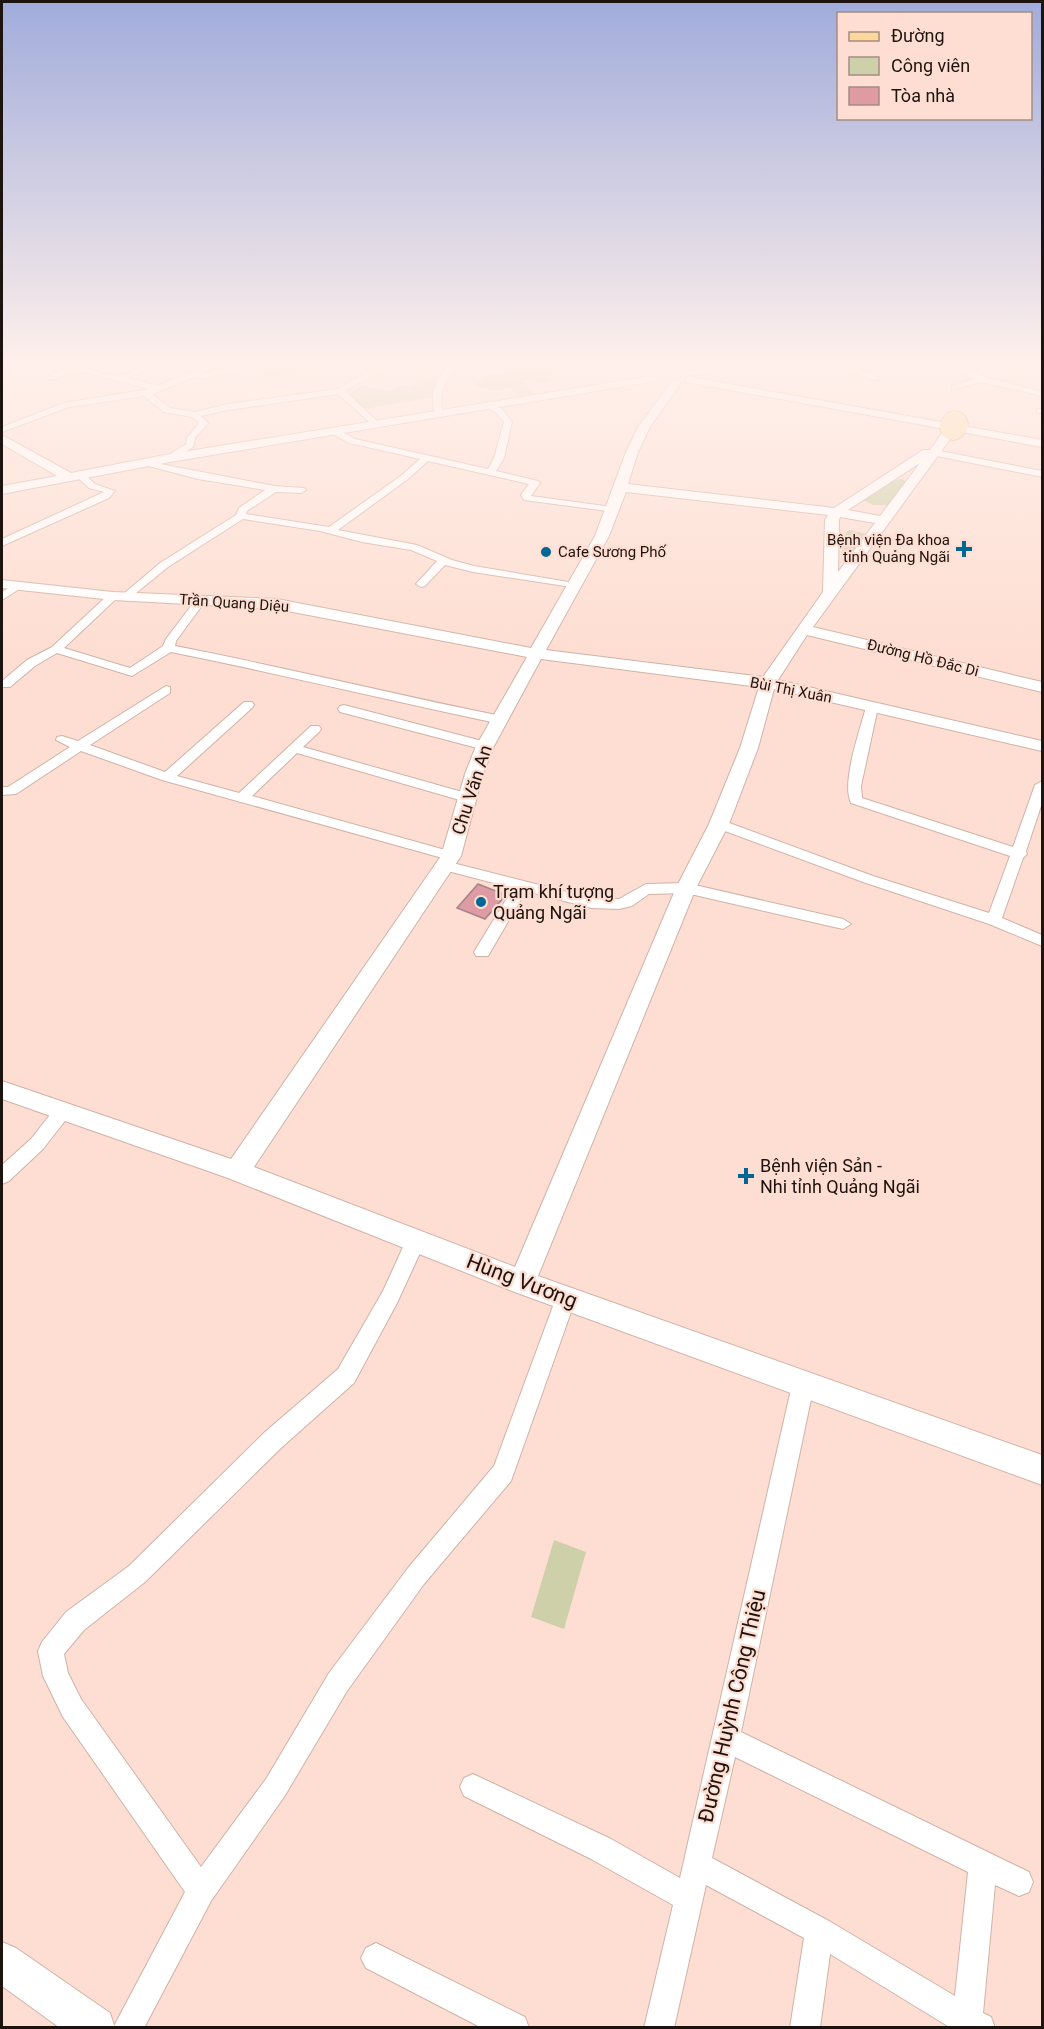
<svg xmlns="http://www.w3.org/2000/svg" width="1044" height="2029" viewBox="0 0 1044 2029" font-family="Roboto,sans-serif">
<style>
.green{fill:#cdd0a8}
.building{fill:#df9ba4;stroke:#a48488;stroke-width:1.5}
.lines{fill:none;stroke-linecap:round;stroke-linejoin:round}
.street-casing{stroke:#d0b2a6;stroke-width:2}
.secondary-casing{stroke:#d0b2a6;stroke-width:2}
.primary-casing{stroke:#b0823c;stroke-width:27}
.street{fill:#fff;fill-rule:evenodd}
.secondary{fill:#fff;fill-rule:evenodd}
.primary{stroke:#fed898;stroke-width:26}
.poi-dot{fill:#006795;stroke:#feded2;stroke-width:2}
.labels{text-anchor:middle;stroke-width:4.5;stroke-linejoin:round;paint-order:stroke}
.far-poi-label{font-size:15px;fill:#1e140f;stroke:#feded2;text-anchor:end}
.far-street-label{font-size:15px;fill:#1e140f;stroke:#feded2}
.street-label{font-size:18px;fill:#1e140f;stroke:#feded2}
.poi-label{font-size:18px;fill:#1e140f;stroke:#feded2;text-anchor:start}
.near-street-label{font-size:21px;fill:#1e140f;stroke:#feded2}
</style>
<rect width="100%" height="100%" fill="#feded2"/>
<path class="green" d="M 278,367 L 341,367 L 255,379 Z
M 496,367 L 517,367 L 511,371 L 523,374 L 534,369 L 553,375 L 547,383 L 523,380 L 529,386 L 526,387 L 537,395 L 521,398 L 510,388 L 496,390 L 474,386 L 491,372 L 501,374 L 506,371 Z
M 446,373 L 437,396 L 365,409 L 347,394 L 362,386 L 389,391 L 398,386 L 408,388 Z
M 902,479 L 907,482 L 889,505 L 873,505 L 864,500 L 896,480 Z
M 849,530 L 867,534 L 852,553 L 842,551 L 845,533 Z
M 554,1540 L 586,1552 L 564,1629 L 531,1617 Z"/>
<path class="building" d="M 478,884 L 506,895 L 485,919 L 457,908 Z"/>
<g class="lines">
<g class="street-casing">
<path id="street" d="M 69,367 C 88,367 102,375 118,376 C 128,376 138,367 151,367 L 128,378 L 157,386 L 204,367 L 215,367 L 199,375 L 233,367 L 248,367 L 200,379 L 197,376 L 152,394 L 170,408 L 195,412 L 228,404 L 338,389 L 376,367 L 386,367 L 345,391 L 378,422 L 378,426 L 375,427 L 338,394 L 228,410 L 201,416 L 208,423 L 195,438 L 193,447 L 170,461 L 165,458 L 167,456 L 186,444 L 187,438 L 199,423 L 192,417 L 164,412 L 144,396 L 69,407 L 2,432 L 2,427 L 64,403 L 149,389 L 77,370 L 52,380 L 45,378 Z
M 447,367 L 456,367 C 444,380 438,396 443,413 L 439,416 L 436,415 C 429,398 435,380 447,367 Z
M 842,367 L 854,367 L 881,378 L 874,380 Z
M 956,367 L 966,367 L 984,377 L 1042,392 L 1042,396 L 981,382 L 952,390 L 952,386 L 974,379 Z
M 488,402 L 502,409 L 512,422 L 504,458 L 496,471 L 538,481 L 540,483 L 531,496 L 612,507 L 615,508 L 615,512 L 524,500 L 521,495 L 529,484 L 428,461 L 408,479 L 338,530 L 417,545 L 452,560 L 474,566 L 574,583 L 579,586 L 578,588 L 473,572 L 445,565 L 425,586 L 421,587 L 416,584 L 437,561 L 411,550 L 362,542 L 320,531 L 243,519 L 168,567 L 130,598 L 126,599 L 121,596 L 160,563 L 236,515 L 239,508 L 265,490 L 198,479 L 145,465 L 145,461 L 274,486 L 304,488 L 306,490 L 301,493 L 276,492 L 247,511 L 246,514 L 329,527 L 402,475 L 420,459 L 349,443 L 331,433 L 331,429 L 337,429 L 355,439 L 488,469 L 494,458 L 504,422 L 496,413 L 485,406 L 484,404 Z
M 1037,409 L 1042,409 L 1042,413 L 1037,413 Z
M 935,450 L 1042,471 L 1042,477 L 932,455 L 931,453 Z
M 77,473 L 83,473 L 95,484 L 115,491 L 109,498 L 2,546 L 2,539 L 104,492 L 89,488 L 77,477 Z
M 17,583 L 22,586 L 21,588 L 2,600 L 2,592 Z
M 113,593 L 118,596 L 117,598 L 64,648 L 130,668 L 163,646 L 166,639 L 197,598 L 201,597 L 206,600 L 176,641 L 175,646 C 284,667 392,694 501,716 L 507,720 L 501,724 C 391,701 281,674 171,652 L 132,676 L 57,653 L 35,666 L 10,687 L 2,687 L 2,681 L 27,660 L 52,647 L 109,594 Z
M 166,686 L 170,687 L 170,693 L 90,745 L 165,772 L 244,702 L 252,702 L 254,705 L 252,708 L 177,776 L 239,793 L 311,726 L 319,726 L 321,729 L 319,732 L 303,747 L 473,795 L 475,798 L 473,801 L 463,801 L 297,753 L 252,796 L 456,853 L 458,856 L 451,861 L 446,859 L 162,780 L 81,751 L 16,794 L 2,795 L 2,787 L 8,787 L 70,747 L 56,740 L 57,737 L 62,736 L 78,741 Z
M 872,703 L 878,707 L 861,786 L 862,798 L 1013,847 L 1035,785 L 1042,781 L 1042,803 L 1026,851 L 1027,854 L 1023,858 L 1002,918 L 1042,935 L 1042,946 L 989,924 L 863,882 L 714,827 L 712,824 L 714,821 L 724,821 L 873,876 L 989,913 L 1010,856 L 851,803 C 841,783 860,730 866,707 Z
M 344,705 L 490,743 L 491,746 L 485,750 L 340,712 L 338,709 L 340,706 Z
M 445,861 L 591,898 L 619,899 L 646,884 L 686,883 L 843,919 L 851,924 L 843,929 L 686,893 L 649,894 L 632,906 L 619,909 L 591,908 L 526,891 L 488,956 L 476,956 L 474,952 L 513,888 L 440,869 L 438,866 Z
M 62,1105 L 68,1107 L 71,1112 L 68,1117 L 43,1149 L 9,1181 L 2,1184 L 2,1165 L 31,1139 L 56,1107 Z
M 416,1232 L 423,1234 L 426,1240 L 397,1303 L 354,1383 L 281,1448 L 145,1582 L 84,1630 L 64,1654 L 68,1673 L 81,1699 L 201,1867 L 266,1779 L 329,1673 L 408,1568 L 494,1466 L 556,1298 L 559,1292 L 566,1289 L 573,1292 L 576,1298 L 511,1481 L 424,1584 L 347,1691 L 284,1797 L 211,1901 L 144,2028 L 113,2028 L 185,1892 L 63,1717 L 43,1676 L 38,1651 L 42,1642 L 66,1612 L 129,1566 L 265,1432 L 338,1369 L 383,1291 L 409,1234 Z
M 803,1375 L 811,1378 L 814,1385 L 741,1732 L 1029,1872 L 1033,1882 L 1029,1892 L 1019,1896 L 995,1885 L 983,2013 L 991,2017 L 995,2028 L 951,2028 L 830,1954 L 820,2028 L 790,2028 L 804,1938 L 706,1885 L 674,2028 L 644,2028 L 673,1905 L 591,1859 L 464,1796 L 460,1787 L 464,1778 L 473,1774 L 611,1839 L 680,1878 L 792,1385 L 795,1378 ZM 735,1757 L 968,1872 L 955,1996 L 829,1921 L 712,1858 Z
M 376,1943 L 525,2017 L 529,2028 L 482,2028 L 366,1968 L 361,1958 L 366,1948 Z"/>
</g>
<g class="secondary-casing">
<path id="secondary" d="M 704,367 L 727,367 L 691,376 L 686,373 Z
M 652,376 L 657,379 L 656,381 L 170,462 L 2,494 L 2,486 L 57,476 L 2,444 L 2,435 L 71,473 L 170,454 Z
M 690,377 L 1042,440 L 1042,447 L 956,431 L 813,627 L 1042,682 L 1042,692 L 807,635 L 778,680 L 1042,741 L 1042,751 L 774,689 L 758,748 L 729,824 L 696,888 L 538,1276 L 1042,1455 L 1042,1485 L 512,1291 L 228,1178 L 2,1099 L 2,1081 L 231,1159 L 441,856 L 465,774 L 476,746 L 527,657 L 277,609 L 113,600 L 2,588 L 2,580 L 113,592 L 277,599 L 531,648 L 595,536 L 626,452 L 638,427 L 672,381 L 676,380 L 681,383 L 650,427 L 638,452 L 628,484 L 834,508 L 923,450 L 930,450 L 945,429 L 686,382 L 686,378 ZM 920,463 L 880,516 L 848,510 ZM 626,492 L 828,515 L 825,520 L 823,592 L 763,677 L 546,650 L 609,536 ZM 840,517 L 875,523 L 838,572 L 839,520 ZM 541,659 L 759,687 L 740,748 L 709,824 L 676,888 L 515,1267 L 254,1167 L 461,856 L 483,774 L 494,746 Z
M 2,1942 L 16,1948 L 110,2013 L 115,2028 L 60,2028 L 2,1986 Z"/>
</g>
<g class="primary-casing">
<path id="primary" d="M 953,427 L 955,424"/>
</g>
<use href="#street" class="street"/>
<use href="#secondary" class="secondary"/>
<use href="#primary" class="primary"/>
</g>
<linearGradient id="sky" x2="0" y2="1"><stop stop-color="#a1acdb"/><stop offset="0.56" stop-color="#fff0eb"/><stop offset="1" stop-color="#fff0eb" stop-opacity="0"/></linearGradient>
<rect width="1044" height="651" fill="url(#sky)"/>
<g class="poi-dot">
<path d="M961 540h6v6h6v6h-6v6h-6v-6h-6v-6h6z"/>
<circle cx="546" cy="552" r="6"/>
<circle cx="481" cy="902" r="6"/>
<path d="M743 1167h6v6h6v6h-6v6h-6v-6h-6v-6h6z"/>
</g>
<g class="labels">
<g class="far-poi-label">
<text x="950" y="545">Bệnh viện Đa khoa<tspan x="950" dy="17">tỉnh Quảng Ngãi</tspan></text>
<text x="558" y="557" text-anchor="start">Cafe Sương Phố</text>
</g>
<g class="far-street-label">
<text transform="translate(234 603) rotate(4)" y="5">Trần Quang Diệu</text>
<text transform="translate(923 658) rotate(14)" y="5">Đường Hồ Đắc Di</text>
<text transform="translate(791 690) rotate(11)" y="5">Bùi Thị Xuân</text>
</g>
<g class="street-label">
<text transform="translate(472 790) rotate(-72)" y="6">Chu Văn An</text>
</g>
<g class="poi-label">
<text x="493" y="898">Trạm khí tượng<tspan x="493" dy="21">Quảng Ngãi</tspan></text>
<text x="760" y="1172">Bệnh viện Sản -<tspan x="760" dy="21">Nhi tỉnh Quảng Ngãi</tspan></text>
</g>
<g class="near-street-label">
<text transform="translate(522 1281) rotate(21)" y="7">Hùng Vương</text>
<text transform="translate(732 1706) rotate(-77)" y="7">Đường Huỳnh Công Thiệu</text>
</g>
</g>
<rect width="1044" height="2029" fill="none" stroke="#1e140f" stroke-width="6"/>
<rect x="837" y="12" width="195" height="108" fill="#feded2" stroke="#a48d84" stroke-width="1.5"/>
<rect x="849" y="32" width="30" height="9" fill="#fed898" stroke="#a48d84" stroke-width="1.5"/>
<text x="891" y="42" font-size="18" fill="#1e140f">Đường</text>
<rect x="849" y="57" width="30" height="18" fill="#cdd0a8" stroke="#a48d84" stroke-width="1.5"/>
<text x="891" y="72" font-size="18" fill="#1e140f">Công viên</text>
<rect x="849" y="87" width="30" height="18" fill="#df9ba4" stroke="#a48d84" stroke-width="1.5"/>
<text x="891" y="102" font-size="18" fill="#1e140f">Tòa nhà</text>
</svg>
